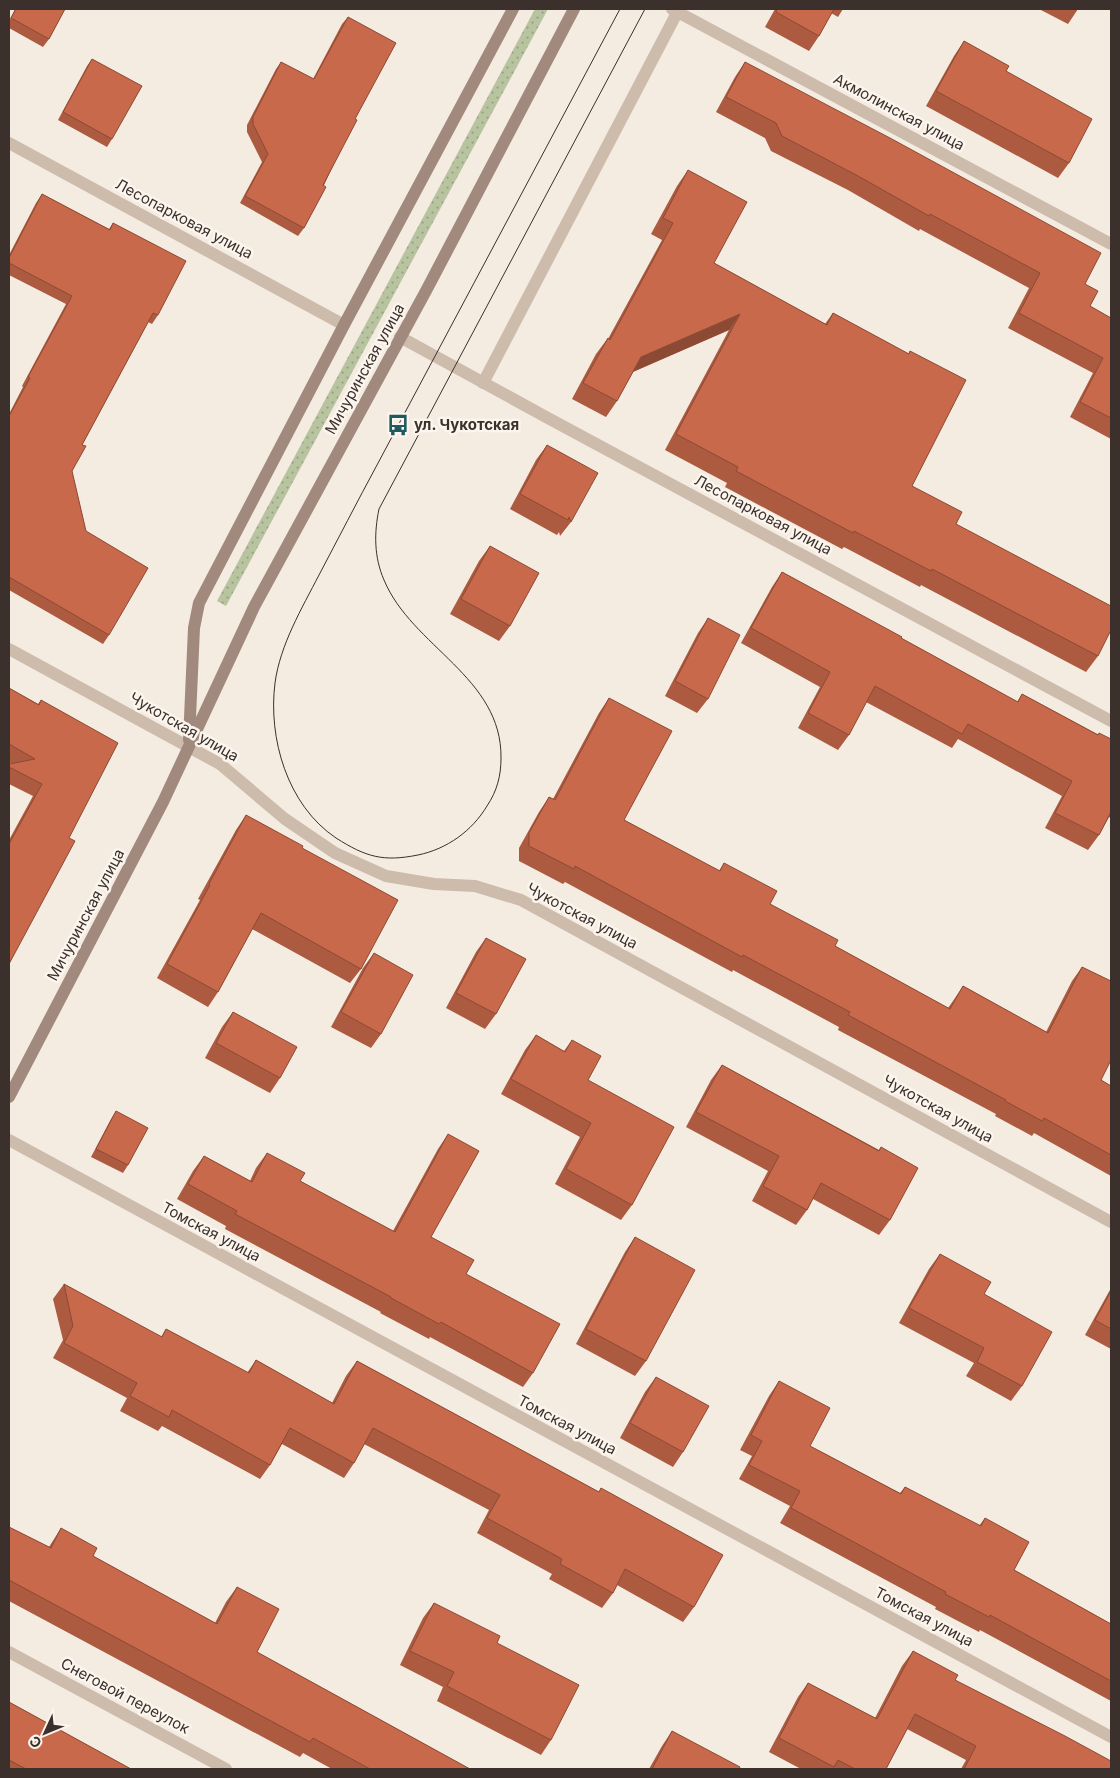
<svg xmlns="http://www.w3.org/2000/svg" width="1120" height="1778" viewBox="0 0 1120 1778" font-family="Inter,sans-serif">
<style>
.grass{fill:url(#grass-dots)}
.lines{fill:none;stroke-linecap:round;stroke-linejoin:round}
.service{stroke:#cdbbac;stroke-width:12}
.minor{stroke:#cdbbac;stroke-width:12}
.secondary{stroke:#a18a7d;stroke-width:12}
.tram{stroke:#3b302b;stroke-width:1}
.wall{fill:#ac5a40}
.shaded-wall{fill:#8c4a34}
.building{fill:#c8694b;stroke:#8c4a34}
.labels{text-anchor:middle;stroke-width:5;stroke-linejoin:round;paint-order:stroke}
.street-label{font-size:15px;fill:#3b302b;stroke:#fbf5ee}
.poi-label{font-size:15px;font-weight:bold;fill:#3b302b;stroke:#fbf5ee;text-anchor:start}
</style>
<defs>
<pattern id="grass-dots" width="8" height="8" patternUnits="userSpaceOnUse" patternTransform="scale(1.25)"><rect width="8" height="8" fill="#b8c4a0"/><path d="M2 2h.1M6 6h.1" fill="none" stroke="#97a083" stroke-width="1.8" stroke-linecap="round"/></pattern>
</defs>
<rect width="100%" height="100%" fill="#f4ebe1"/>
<path class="grass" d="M 535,9 L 548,9 L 226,606 L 217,601 Z"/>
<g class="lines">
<path class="service" d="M 483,383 L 679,9"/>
<path class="minor" d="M 672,9 L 1111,244
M 9,143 L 344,325
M 400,337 L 546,417 L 1111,721
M 9,649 L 220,764 L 285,819 L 335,853 L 386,876 L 434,884 L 475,886 L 521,900 L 1111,1222
M 9,1140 L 1111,1737
M 9,1652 L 226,1769"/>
<path class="secondary" d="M 189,740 L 194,628 L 199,603 L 344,325 L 513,9
M 9,1097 L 163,802 L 254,607 L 427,289 L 574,9"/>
<path class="tram" d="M 620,9 C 539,161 458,313 377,465 C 357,502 338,539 319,575 C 302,608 280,645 275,683 C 268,738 287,805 336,838 C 366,857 383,862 418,855 C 447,849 472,831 487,806 C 497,791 501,776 501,758 C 502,677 412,647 384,580 C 374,557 374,533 379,509 L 645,9"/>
</g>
<path class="wall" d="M 15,9 L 65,9 L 49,39 L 43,47 L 9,28 L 9,21 Z
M 775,9 L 843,9 L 838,17 L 831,13 L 819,36 L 809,51 L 765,27 Z
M 1039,9 L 1078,9 L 1068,24 Z
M 348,17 L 355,119 L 304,228 L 298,236 L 240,203 L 262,162 L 247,132 L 247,125 L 276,69 L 281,62 L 313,79 L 342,24 Z
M 964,41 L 1006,71 L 1069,163 L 1058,178 L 926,106 L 954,56 Z
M 92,59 L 112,139 L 107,147 L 58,120 L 87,66 Z
M 745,62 L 1085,284 L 1090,306 L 1111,318 L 1111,439 L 1070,417 L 1093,373 L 1008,328 L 1029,288 L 920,229 L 919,231 L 848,190 L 771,151 L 765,138 L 716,112 L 735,77 Z
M 688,170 L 714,263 L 825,324 L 833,313 L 908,354 L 910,351 L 912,486 L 956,524 L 1098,656 L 1086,672 L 921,585 L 920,587 L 844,547 L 842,549 L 725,487 L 727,483 L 665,450 L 729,330 L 633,372 L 617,401 L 606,417 L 572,399 L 596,354 L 608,338 L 608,339 L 662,240 L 651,234 L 677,186 Z
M 42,194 L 109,229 L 113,223 L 158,315 L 152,324 L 148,322 L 82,445 L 72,471 L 109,635 L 103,644 L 9,590 L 9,414 L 23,387 L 22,386 L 66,304 L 9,275 L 9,255 L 36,203 Z
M 547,445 L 571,522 L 560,536 L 559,532 L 557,535 L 510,509 L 536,460 Z
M 490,546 L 510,626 L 499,641 L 450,614 L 479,561 Z
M 782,572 L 901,638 L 1017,702 L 1022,694 L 1097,734 L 1111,739 L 1111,818 L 1109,817 L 1099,835 L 1088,850 L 1045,828 L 1062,796 L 958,739 L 952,748 L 866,702 L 849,735 L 838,750 L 798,728 L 820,687 L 741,643 L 772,587 Z
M 708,618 L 708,699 L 697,713 L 665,696 L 698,633 Z
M 9,688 L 38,704 L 41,700 L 69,838 L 9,964 L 9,840 L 33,796 L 9,784 L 9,764 L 12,764 L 9,762 Z
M 609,698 L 624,820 L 719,871 L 724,863 L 770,904 L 835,946 L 948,1008 L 953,1001 L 963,986 L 1046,1032 L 1072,981 L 1082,967 L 1101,1080 L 1111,1086 L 1111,1176 L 1034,1133 L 1032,1136 L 995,1116 L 996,1114 L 838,1030 L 839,1027 L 733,970 L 732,972 L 565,882 L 563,884 L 519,861 L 519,848 L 539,812 L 549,797 L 553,799 L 599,713 Z
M 246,815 L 302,848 L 361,969 L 350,983 L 252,929 L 218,992 L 208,1007 L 157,978 L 200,900 L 198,899 L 236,830 Z
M 486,938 L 496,1014 L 485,1029 L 446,1008 L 476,952 Z
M 374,953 L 381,1034 L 371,1048 L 331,1027 L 363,968 Z
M 233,1012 L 280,1078 L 270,1093 L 205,1058 L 222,1027 Z
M 536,1035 L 564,1051 L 572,1040 L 588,1080 L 632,1205 L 621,1220 L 555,1184 L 580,1137 L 501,1094 L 525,1050 Z
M 722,1065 L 879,1150 L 881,1147 L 890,1220 L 879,1235 L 813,1199 L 807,1210 L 796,1225 L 752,1201 L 768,1171 L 686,1127 L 711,1080 Z
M 116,1111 L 128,1165 L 123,1173 L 91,1157 L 111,1119 Z
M 448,1134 L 431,1237 L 466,1274 L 533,1373 L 523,1387 L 430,1337 L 429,1339 L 380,1313 L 381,1312 L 225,1229 L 226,1226 L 177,1199 L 193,1171 L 204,1156 L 250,1181 L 256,1168 L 267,1153 L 300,1181 L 393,1231 L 438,1149 Z
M 635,1237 L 646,1361 L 635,1376 L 576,1344 L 625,1252 Z
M 940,1254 L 984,1294 L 1022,1386 L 1011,1401 L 966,1376 L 974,1363 L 899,1323 L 929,1269 Z
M 64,1284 L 161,1337 L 166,1329 L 247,1373 L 256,1360 L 332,1403 L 346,1376 L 357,1361 L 599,1492 L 601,1488 L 694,1607 L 683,1622 L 617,1585 L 613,1593 L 602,1608 L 549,1579 L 552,1574 L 477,1533 L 489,1510 L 364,1444 L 354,1463 L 344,1478 L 282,1444 L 270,1465 L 260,1479 L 162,1426 L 158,1431 L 120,1411 L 127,1398 L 53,1358 L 63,1340 L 53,1299 Z
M 1111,1288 L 1111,1349 L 1085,1335 Z
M 656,1377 L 683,1452 L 673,1467 L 620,1438 L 645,1392 Z
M 779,1381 L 810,1446 L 900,1493 L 905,1487 L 979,1526 L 985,1518 L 1014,1570 L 1111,1624 L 1111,1701 L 980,1630 L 979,1632 L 935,1609 L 936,1607 L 780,1523 L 790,1506 L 739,1479 L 752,1456 L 740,1450 L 769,1396 Z
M 9,1527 L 49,1547 L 61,1528 L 93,1556 L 215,1623 L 226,1602 L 237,1587 L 257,1652 L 470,1769 L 332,1769 L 303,1753 L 300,1757 L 9,1601 Z
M 434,1603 L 497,1643 L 551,1740 L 541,1755 L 437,1701 L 443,1687 L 400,1665 L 423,1618 Z
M 913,1651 L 955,1680 L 1111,1769 L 961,1769 L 966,1760 L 907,1729 L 886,1769 L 801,1769 L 769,1752 L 798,1697 L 808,1683 L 875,1718 L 902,1666 Z
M 9,1702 L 131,1769 L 9,1769 Z
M 672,1731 L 739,1769 L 649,1769 L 662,1746 Z"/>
<path class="shaded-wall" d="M 740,314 L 729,330 L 630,373 L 641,357 Z"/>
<path class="building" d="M 16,9 L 65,9 L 49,39 L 11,18 Z
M 777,9 L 834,9 L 819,36 L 776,12 Z
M 348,17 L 396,43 L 355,119 L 357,120 L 323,185 L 326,187 L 304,228 L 245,196 L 268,154 L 253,124 L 253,117 L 281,62 L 314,79 Z
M 964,41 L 1009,66 L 1006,71 L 1092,119 L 1069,163 L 936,91 Z
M 92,59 L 142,86 L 112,139 L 63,112 Z
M 745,62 L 890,138 L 1101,253 L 1085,284 L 1098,291 L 1090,306 L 1111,318 L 1111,418 L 1080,402 L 1103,358 L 1019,313 L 1040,273 L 930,214 L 929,216 L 858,176 L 782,136 L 776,123 L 726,97 Z
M 688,170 L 747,202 L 714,263 L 827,325 L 833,313 L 909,354 L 910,351 L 966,380 L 912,486 L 962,512 L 956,524 L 1111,606 L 1111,630 L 1098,656 L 932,569 L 931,571 L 854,531 L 853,533 L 736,471 L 738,467 L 676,434 L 740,314 L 641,357 L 617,401 L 583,383 L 608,338 L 610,340 L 673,223 L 663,218 Z
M 42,194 L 110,230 L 113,223 L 186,261 L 158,315 L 153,313 L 82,445 L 86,446 L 72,471 L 86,531 L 148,568 L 109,635 L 9,577 L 9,416 L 30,378 L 28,377 L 72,296 L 9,263 L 9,258 Z
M 547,445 L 598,473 L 571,522 L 569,517 L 568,520 L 520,494 Z
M 490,546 L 539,573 L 510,626 L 461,599 Z
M 782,572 L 902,637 L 901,638 L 1018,702 L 1022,694 L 1098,735 L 1099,733 L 1111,739 L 1111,812 L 1099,835 L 1055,813 L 1072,781 L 968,724 L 962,734 L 875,686 L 849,735 L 808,713 L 830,672 L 751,628 Z
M 708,618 L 740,635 L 708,699 L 675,681 Z
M 9,688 L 39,705 L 41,700 L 118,743 L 69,838 L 75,841 L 9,964 L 9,844 L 42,784 L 9,767 L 9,764 L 35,759 L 9,744 Z
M 609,698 L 672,731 L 624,820 L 720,871 L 724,863 L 777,891 L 770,904 L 838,940 L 835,946 L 950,1009 L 963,986 L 1048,1033 L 1082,967 L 1111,981 L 1111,1060 L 1101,1080 L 1111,1086 L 1111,1155 L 1044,1118 L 1042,1121 L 1005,1101 L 1006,1100 L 848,1015 L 850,1012 L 743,955 L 742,957 L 575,866 L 574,869 L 529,846 L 529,833 L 549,797 L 555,800 Z
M 246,815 L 303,846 L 302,848 L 398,900 L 361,969 L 261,913 L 218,992 L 167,964 L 210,885 L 209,884 Z
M 486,938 L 526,959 L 496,1014 L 456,993 Z
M 374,953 L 413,975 L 381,1034 L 341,1012 Z
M 233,1012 L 297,1047 L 280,1078 L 216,1043 Z
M 536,1035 L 565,1052 L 572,1040 L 601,1056 L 588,1080 L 674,1127 L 632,1205 L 566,1169 L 591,1123 L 511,1079 Z
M 722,1065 L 879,1151 L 881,1147 L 918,1168 L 890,1220 L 821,1183 L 807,1210 L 763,1186 L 779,1156 L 696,1112 Z
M 116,1111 L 148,1128 L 128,1165 L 96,1149 Z
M 448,1134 L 479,1151 L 431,1237 L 474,1260 L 466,1274 L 560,1324 L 533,1373 L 441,1322 L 439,1324 L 391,1298 L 391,1297 L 235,1214 L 237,1211 L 188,1184 L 204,1156 L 252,1182 L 267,1153 L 305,1173 L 300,1181 L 395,1232 Z
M 635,1237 L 695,1270 L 646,1361 L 586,1329 Z
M 940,1254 L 991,1282 L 984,1294 L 1052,1332 L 1022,1386 L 977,1362 L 984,1348 L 909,1308 Z
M 64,1284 L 162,1337 L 166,1329 L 249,1373 L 256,1360 L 334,1404 L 357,1361 L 599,1492 L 601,1488 L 723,1555 L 694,1607 L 625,1569 L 613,1593 L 560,1564 L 562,1559 L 487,1518 L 500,1495 L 373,1428 L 354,1463 L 290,1428 L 270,1465 L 172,1410 L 169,1417 L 130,1396 L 137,1383 L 64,1343 L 73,1326 Z
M 1111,1291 L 1111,1329 L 1095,1320 Z
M 656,1377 L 709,1406 L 683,1452 L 630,1423 Z
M 779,1381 L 830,1408 L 810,1446 L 901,1494 L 905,1487 L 981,1526 L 985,1518 L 1029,1542 L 1014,1570 L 1111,1624 L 1111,1681 L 990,1615 L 989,1617 L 945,1594 L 946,1592 L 791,1508 L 800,1491 L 749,1465 L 762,1441 L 751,1435 Z
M 9,1527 L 51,1548 L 61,1528 L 97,1548 L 93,1556 L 217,1624 L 237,1587 L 279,1609 L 257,1652 L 470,1769 L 370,1769 L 313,1738 L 310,1742 L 9,1580 Z
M 434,1603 L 500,1636 L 497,1643 L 579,1685 L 551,1740 L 447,1686 L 454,1672 L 410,1651 Z
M 913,1651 L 958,1675 L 955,1680 L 1065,1736 L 1111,1761 L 1111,1769 L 964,1769 L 976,1746 L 915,1714 L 886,1769 L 855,1769 L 838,1760 L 834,1767 L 779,1738 L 808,1683 L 877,1719 Z
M 9,1702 L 131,1769 L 26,1769 L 9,1760 Z
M 672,1731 L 740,1767 L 739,1769 L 652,1769 Z"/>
<defs>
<g id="bus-bare" transform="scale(1.725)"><path d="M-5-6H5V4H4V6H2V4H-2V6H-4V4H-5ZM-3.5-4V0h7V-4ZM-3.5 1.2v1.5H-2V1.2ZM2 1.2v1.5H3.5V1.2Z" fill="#1f5a5e" stroke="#fbf5ee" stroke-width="2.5" paint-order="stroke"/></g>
</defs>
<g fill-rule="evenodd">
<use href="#bus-bare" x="398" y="425"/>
</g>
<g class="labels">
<g class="street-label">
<text transform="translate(899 112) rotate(28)" y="5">Акмолинская улица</text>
<text transform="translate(184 219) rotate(28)" y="5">Лесопарковая улица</text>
<text transform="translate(365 369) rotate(-61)" y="5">Мичуринская улица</text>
<text transform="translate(763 515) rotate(28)" y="5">Лесопарковая улица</text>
<text transform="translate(184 727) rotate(30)" y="5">Чукотская улица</text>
<text transform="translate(86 915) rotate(-62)" y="5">Мичуринская улица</text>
<text transform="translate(582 916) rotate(28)" y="5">Чукотская улица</text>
<text transform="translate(938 1109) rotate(29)" y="5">Чукотская улица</text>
<text transform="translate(211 1232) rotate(28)" y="5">Томская улица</text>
<text transform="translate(567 1425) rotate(28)" y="5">Томская улица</text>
<text transform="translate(924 1617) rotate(28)" y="5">Томская улица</text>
<text transform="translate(125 1696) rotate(28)" y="5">Снеговой переулок</text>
</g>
<g class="poi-label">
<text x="414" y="430">ул. Чукотская</text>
</g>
</g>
<rect width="1120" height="1778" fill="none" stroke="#3b302b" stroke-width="20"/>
<g transform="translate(45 1733) rotate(226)" stroke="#fbf5ee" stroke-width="4" paint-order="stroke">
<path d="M0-4L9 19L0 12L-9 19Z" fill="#3b302b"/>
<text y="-8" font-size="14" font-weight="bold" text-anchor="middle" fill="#3b302b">С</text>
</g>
</svg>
